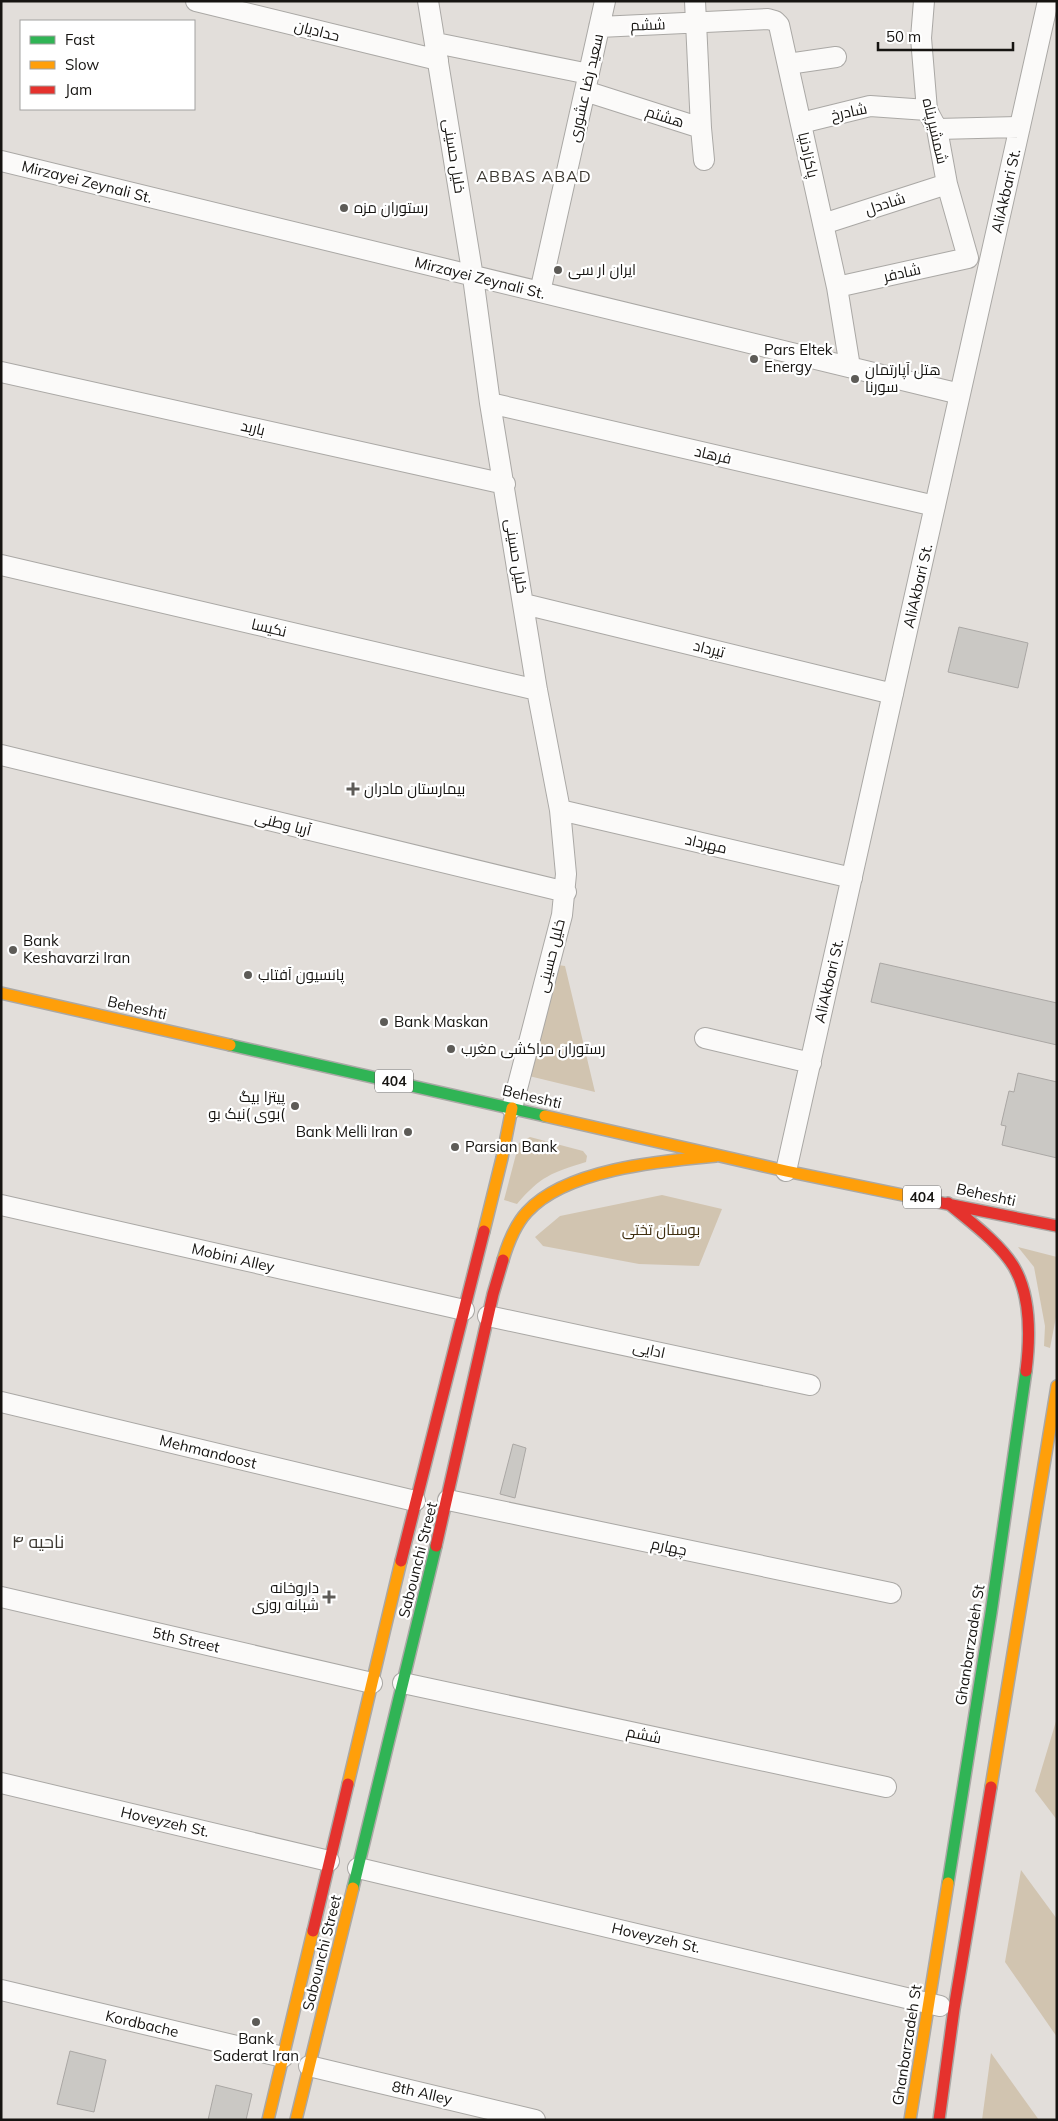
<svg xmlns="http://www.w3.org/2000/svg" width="1058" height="2121" viewBox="0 0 1058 2121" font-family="Mulish,Cairo,sans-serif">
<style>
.green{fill:#d1c4b0}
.building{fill:#cac8c4;stroke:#aaa7a4}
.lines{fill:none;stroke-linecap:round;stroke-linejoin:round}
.street-casing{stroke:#aaa8a5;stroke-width:22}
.fast-casing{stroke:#aaa8a5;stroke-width:14}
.slow-casing{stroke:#aaa8a5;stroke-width:14}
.jam-casing{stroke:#aaa8a5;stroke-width:14}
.street{stroke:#fbfaf9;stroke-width:20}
.fast{stroke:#30b455;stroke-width:11}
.slow{stroke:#ff9f0a;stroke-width:11}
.jam{stroke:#e5322d;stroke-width:11}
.poi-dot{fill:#5d5b57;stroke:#fff;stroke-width:2}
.labels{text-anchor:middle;stroke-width:4.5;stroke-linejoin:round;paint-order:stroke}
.shield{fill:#fff;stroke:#5c5a58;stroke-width:1}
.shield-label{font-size:14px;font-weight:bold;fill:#161411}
.street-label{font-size:15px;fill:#161411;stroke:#fff}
.poi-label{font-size:15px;fill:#161411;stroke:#fff;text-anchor:start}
.park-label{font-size:15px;fill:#3e2d0e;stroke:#fff}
.neighbourhood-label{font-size:16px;letter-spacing:1px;fill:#3d3932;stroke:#fff}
.quarter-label{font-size:18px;fill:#3d3932;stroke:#fff}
</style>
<rect width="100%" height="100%" fill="#e2deda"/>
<path class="green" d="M 558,965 L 565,966 L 595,1092 L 529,1076 Z
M 530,1137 L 583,1151 L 587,1156 L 586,1162 C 551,1173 541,1176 517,1204 L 504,1200 L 519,1143 Z
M 662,1195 L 722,1209 L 699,1266 L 639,1264 L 543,1246 L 535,1237 L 560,1216 Z
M 1018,1247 L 1057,1257 L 1057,1312 L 1050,1348 L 1044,1346 L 1045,1326 L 1034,1267 Z
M 1057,1718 L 1057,1820 L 1035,1791 Z
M 1021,1870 L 1057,1919 L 1057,2037 L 1005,1962 Z
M 991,2053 L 1039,2120 L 982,2120 Z"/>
<path class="building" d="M 959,627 L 1028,643 L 1018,688 L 948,672 Z
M 880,963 L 1057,1003 L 1057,1045 L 871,1002 Z
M 1018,1073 L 1057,1082 L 1057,1158 L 1002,1145 L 1006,1126 L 1001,1125 L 1009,1091 L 1014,1092 Z
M 513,1444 L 526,1448 L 515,1498 L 500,1494 Z
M 70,2051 L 106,2060 L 94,2112 L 57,2104 Z
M 216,2085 L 252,2094 L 246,2120 L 208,2120 Z"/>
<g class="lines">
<g class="street-casing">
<path id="street" d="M 196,1 L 438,60
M 428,1 L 473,277 L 490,403 L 537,690 L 560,810 L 566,874 L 562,915 L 512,1108
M 599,27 L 768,19 L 775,21 L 779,25 L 837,287 L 850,367
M 436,43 L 589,74
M 788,64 L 836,57
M 585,91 L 701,128 L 695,1
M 801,123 L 870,106 L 927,110
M 701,128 L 704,160
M 937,129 L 1020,127
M 1,161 L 960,394
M 823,224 L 947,184
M 837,287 L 968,258 L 947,184 L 937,129 L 927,110 L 921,38 L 924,1
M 540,292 L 605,1
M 1,372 L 505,484
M 490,403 L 935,506
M 1,565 L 537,690
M 524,604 L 893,694
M 1,755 L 566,892
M 560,810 L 852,878
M 705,1038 L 811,1063
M 786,1171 L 1048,1
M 1,1205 L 464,1310
M 488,1316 L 810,1385
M 1,1402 L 415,1501
M 448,1500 L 891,1593
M 1,1597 L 372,1683
M 403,1683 L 886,1787
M 1,1783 L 329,1861
M 358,1868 L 940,2006
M 1,1990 L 283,2057
M 309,2066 L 535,2120"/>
</g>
<g class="fast-casing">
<path id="fast" d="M 230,1045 L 545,1116
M 948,1883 L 991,1613 L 1026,1371
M 353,1888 L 436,1546"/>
</g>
<g class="slow-casing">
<path id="slow" d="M 1,993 L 230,1045
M 545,1116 L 786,1171 L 922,1199
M 484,1231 L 502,1158 L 512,1108
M 503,1260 C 508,1243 515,1225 527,1212 C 566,1169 661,1161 716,1156
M 348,1784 L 401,1561
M 991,1787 L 1057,1386
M 268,2120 L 313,1931
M 296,2120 L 353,1888
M 910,2120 L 948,1883"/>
</g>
<g class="jam-casing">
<path id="jam" d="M 922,1199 L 1057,1226
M 948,1203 C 969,1221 999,1242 1014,1267 C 1031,1296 1030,1339 1026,1371
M 436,1546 L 493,1294 L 503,1260
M 401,1561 L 484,1231
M 313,1931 L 348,1784
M 939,2120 L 954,2009 L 991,1787"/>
</g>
<use href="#street" class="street"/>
<use href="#fast" class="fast"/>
<use href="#slow" class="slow"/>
<use href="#jam" class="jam"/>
</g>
<g class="poi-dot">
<circle cx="344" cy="208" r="5"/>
<circle cx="558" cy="270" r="5"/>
<circle cx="754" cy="359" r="5"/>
<circle cx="855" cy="379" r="5"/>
<path d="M350.5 781.5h5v5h5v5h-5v5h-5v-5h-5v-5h5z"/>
<circle cx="13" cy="950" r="5"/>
<circle cx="248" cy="975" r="5"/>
<circle cx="384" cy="1022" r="5"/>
<circle cx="451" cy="1049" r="5"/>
<circle cx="295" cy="1106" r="5"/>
<circle cx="408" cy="1132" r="5"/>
<circle cx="455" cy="1147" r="5"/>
<path d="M326.5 1589.5h5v5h5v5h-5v5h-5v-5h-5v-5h5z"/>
<circle cx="256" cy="2022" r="5"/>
</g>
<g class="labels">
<g class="shield">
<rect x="375" y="1069.5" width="38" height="23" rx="4"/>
<rect x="903" y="1185.5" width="38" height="23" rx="4"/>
</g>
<g class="shield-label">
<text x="394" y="1086">404</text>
<text x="922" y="1202">404</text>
</g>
<g class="street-label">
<text transform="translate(648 25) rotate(-2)" y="5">ششم</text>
<text transform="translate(317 31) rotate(14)" y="5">حدادیان</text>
<text transform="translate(586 88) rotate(-77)" y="5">سعید رضا عشوری</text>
<text transform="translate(849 112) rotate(-12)" y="5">شادرخ</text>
<text transform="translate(665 117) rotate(18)" y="5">هشتم</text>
<text transform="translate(935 131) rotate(77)" y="5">شمشیرپناه</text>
<text transform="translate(808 155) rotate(77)" y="5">پاکزادنیا</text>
<text transform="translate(454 156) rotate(81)" y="5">خلیل حسینی</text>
<text transform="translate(87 182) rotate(14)" y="5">Mirzayei Zeynali St.</text>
<text transform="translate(1006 191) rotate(-77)" y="5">AliAkbari St.</text>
<text transform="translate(885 204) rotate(-18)" y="5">شاددل</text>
<text transform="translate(902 273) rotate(-13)" y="5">شادفر</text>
<text transform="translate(480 278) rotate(14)" y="5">Mirzayei Zeynali St.</text>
<text transform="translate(253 428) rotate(13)" y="5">باربد</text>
<text transform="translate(713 455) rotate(13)" y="5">فرهاد</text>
<text transform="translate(516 556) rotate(81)" y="5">خلیل حسینی</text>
<text transform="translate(918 586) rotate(-77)" y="5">AliAkbari St.</text>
<text transform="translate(269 628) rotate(13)" y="5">نکیسا</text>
<text transform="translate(709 649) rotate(14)" y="5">تیرداد</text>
<text transform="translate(283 824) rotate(14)" y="5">آریا وطنی</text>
<text transform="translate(706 844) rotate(13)" y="5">مهرداد</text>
<text transform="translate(551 956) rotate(-76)" y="5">خلیل حسینی</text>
<text transform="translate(829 981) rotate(-77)" y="5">AliAkbari St.</text>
<text transform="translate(137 1008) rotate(13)" y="5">Beheshti</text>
<text transform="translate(532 1097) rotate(13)" y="5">Beheshti</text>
<text transform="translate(986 1195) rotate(12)" y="5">Beheshti</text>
<text transform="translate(233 1258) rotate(13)" y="5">Mobini Alley</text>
<text transform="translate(649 1350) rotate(12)" y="5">ادایی</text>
<text transform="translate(208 1452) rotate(14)" y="5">Mehmandoost</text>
<text transform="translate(669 1547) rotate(12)" y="5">چهارم</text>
<text transform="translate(418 1560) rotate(-76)" y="5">Sabounchi Street</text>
<text transform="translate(186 1640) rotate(13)" y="5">5th Street</text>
<text transform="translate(970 1645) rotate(-81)" y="5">Ghanbarzadeh St</text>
<text transform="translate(644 1735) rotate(12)" y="5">ششم</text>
<text transform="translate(165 1822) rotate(13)" y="5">Hoveyzeh St.</text>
<text transform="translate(656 1938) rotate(13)" y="5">Hoveyzeh St.</text>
<text transform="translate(322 1953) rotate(-76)" y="5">Sabounchi Street</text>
<text transform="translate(142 2024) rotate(13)" y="5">Kordbache</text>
<text transform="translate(907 2045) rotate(-81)" y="5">Ghanbarzadeh St</text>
<text transform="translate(422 2093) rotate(13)" y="5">8th Alley</text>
</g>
<g class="poi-label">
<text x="354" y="213">رستوران مزه</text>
<text x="568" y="275">ایران ار سی</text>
<text x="764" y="355">Pars Eltek<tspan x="764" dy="17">Energy</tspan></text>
<text x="865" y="375">هتل آپارتمان<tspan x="865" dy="17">سورنا</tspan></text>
<text x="364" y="794">بیمارستان مادران</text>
<text x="23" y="946">Bank<tspan x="23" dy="17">Keshavarzi Iran</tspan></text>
<text x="258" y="980">پانسیون آفتاب</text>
<text x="394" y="1027">Bank Maskan</text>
<text x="461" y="1054">رستوران مراکشی مغرب</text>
<text x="285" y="1102" text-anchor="end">پیتزا بیگ<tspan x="285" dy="17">بوی )نیک بو(</tspan></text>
<text x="398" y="1137" text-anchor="end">Bank Melli Iran</text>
<text x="465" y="1152">Parsian Bank</text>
<text x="319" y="1593" text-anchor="end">داروخانه<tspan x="319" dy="17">شبانه روزی</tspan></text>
<text x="256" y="2044" text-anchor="middle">Bank<tspan x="256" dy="17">Saderat Iran</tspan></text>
</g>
<g class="park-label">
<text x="661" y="1235">بوستان تختی</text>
</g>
<g class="neighbourhood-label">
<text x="534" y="182">ABBAS ABAD</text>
</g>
<g class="quarter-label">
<text x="38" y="1548">ناحیه ۴</text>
</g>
</g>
<rect width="1058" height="2121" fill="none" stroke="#161411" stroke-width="5"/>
<rect x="20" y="20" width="175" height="90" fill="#ffffff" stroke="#a2a1a0"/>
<rect x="30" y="36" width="25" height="8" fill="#30b455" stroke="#a2a1a0"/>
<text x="65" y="45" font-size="15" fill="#161411">Fast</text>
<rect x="30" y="61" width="25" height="8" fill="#ff9f0a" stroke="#a2a1a0"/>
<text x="65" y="70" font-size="15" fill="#161411">Slow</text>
<rect x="30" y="86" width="25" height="8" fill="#e5322d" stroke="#a2a1a0"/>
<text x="65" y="95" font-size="15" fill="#161411">Jam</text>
<path d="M878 42v8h135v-8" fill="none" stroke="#161411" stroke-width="2.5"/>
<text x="886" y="42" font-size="15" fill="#161411" stroke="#ffffff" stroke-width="4" paint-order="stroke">50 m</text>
</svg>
